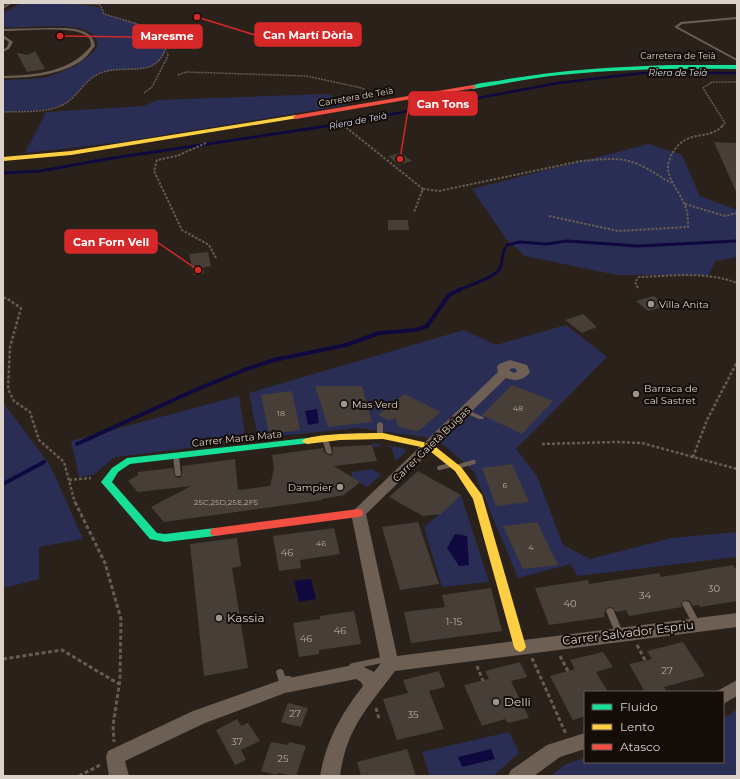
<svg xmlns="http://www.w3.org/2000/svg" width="740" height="779" viewBox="0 0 740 779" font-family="Montserrat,sans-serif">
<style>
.green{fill:#2a2e54}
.water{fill:#10093f}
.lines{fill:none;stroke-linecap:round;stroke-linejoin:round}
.stream-far2{stroke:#10093f;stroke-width:2.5}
.stream-far1{stroke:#10093f;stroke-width:3}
.stream{stroke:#10093f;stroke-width:4}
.building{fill:#463e37}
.path-far3{stroke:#665c53;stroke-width:1.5;stroke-dasharray:2 1;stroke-linecap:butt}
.path-far2{stroke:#665c53;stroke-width:2;stroke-dasharray:2.5 1.5;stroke-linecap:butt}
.path-far1{stroke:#665c53;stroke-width:2.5;stroke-dasharray:3 2;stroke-linecap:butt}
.path{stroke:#665c53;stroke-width:3;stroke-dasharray:4 2.5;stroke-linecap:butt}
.lane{fill:#6d5f54;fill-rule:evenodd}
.street{fill:#6d5f54;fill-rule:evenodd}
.fast{fill:#16e098;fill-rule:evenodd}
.slow{fill:#ffcf43;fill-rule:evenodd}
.jam{fill:#f24e42;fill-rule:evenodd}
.poi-dot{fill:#9e948c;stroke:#130c07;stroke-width:1.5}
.labels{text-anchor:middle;stroke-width:4;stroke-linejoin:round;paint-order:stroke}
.number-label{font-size:8px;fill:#b7ada4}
.far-street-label{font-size:9px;fill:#ddd2c9;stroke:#130c07}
.far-water-label{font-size:9px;font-style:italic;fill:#d9def2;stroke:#130c07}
.poi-label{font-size:10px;fill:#ddd2c9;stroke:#130c07;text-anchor:start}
.street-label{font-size:10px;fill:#ddd2c9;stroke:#130c07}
.near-number-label{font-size:10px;fill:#b7ada4}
.near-poi-label{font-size:12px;fill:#ddd2c9;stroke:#130c07;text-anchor:start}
.near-street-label{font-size:12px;fill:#ddd2c9;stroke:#130c07}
.leader{fill:none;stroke:#d62828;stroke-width:1.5}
.callout-dot{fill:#d62828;stroke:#130c07;stroke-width:1.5}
.callout{fill:#d62828;stroke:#d62828;stroke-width:1.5}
.callout-label{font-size:11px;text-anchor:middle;font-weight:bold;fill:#fff}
</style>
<rect width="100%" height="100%" fill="#2a221a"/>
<path class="green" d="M 21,3 C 48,3 76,2 102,8 L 102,11 L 104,14 L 157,30 L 168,41 C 163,81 125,63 99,74 C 84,80 78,96 64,104 C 52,111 18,111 3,112 L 3,80 C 17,79 33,80 46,77 C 62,73 91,60 98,45 C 96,41 96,37 92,34 C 75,21 26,29 3,27 L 3,13 Z
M 329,94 L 347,105 L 121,142 L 25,153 L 46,112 L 144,106 L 157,100 Z
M 649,144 L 682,155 L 700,196 L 737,210 L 737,257 L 715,261 L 709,275 L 617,275 L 525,256 L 507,240 L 472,189 Z
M 566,325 L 607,357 L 516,449 L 537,476 L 563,545 L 590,559 L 672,538 L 737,532 L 737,557 L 577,576 L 571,564 L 518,578 L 474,472 L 444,445 L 424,437 L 359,428 L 258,438 L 249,393 L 464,330 L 496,345 Z
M 239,396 L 246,441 L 115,457 L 93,475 L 79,477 L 71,441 Z
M 3,402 L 50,465 L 83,539 L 39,547 L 39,579 L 3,588 Z
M 372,443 L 403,448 L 406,451 L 396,461 L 391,447 L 383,445 L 374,447 Z
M 372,469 L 381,475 L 367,487 L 352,477 L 352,472 Z
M 461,495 L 489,582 L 442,587 L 424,527 Z
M 737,709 L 737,776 L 551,776 L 566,764 L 585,758 L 585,762 L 723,762 L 723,717 L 730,715 Z
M 509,732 L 519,753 L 493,776 L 430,776 L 422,752 Z"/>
<path class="water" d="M 317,409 L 319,423 L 308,425 L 305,411 Z
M 455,534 L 467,536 L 469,565 L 459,566 L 447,548 Z
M 311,579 L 316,599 L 299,602 L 294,581 Z
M 491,749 L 495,759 L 462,767 L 458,757 Z"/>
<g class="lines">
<path class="stream-far2" d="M 329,126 L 558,83 L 643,73 L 737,73"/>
<path class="stream-far1" d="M 3,173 L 40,171 L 107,159 L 334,125
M 459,290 C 469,285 497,277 500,268 C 504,259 500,255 507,245 L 520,242 L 547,244 L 567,241 L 638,246 L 737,241"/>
<path class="stream" d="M 77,444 L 193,391 L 244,370 L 274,360 L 346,345 L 379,333 L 416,330 L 427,326 L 449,295 L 461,289
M 3,484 L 44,462"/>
</g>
<path class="building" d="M 35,51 L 45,69 L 27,72 L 17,53 L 28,55 Z
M 714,142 L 737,143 L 737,194 Z
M 401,153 L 412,161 L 399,165 L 388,156 Z
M 388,220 L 408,220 L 409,230 L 388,230 Z
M 208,252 L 211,266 L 203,268 L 204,273 L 194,275 L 189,254 Z
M 654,296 L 666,306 L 648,311 L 636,301 Z
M 583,314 L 597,327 L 582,333 L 565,320 Z
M 512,385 L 553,401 L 522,434 L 482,415 Z
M 315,386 L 362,386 L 372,422 L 328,427 Z
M 292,391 L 300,430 L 269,434 L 261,395 Z
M 404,394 L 441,412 L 418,431 L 403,428 L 397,425 L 396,419 L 388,420 L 378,415 Z
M 372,445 L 377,461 L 334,466 L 360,482 L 344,495 L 322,499 L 322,500 L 164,522 L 151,507 L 191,486 L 138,492 L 128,481 L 138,475 L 138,472 L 173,468 L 175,477 L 180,478 L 182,474 L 182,466 L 235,459 L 238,490 L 270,486 L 274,468 L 272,455 L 323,448 L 325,453 L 331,456 L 333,453 L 332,447 Z
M 512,464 L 529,502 L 496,506 L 482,468 Z
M 418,471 L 423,474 L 461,495 L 441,514 L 423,516 L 389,497 Z
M 418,522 L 439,584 L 400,590 L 382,527 Z
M 537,522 L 558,565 L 523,569 L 503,526 Z
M 334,528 L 340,554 L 300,560 L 301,568 L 279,571 L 273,536 Z
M 237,538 L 241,566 L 232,568 L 248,668 L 204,676 L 190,544 Z
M 733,565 L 737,571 L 737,601 L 700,607 L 699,605 L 693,606 L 690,601 L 686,600 L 681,603 L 682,607 L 629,616 L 626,610 L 616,612 L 613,608 L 610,607 L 605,610 L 605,613 L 604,613 L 605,617 L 549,625 L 535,588 L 588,580 L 589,584 L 659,573 L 661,577 Z
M 491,588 L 502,631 L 411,643 L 404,612 L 445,607 L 442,595 Z
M 354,611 L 361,644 L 319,650 L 319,654 L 299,657 L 293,623 L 320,619 L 320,616 Z
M 683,642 L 705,676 L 664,687 L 667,692 L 645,692 L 629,664 L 652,659 L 647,651 Z
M 603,652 L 613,667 L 596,672 L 608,692 L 585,692 L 585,716 L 573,720 L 550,676 L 575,669 L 570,660 Z
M 520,662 L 527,677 L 511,681 L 529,718 L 508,723 L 505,719 L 482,726 L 464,685 L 489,679 L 485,671 Z
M 439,671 L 445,687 L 429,691 L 444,729 L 397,740 L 383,699 L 408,693 L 403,680 Z
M 288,703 L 308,708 L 301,727 L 281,722 Z
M 237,719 L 241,726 L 248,723 L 260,741 L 241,750 L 246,760 L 235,765 L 216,730 Z
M 271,742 L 288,745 L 289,742 L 306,746 L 296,776 L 278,773 L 277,775 L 261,771 Z
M 407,749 L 416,776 L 361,776 L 357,762 Z"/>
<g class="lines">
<path class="path-far3" d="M 178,75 L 186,72 L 306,76 L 362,88 L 367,91 L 360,95
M 144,93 L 152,87 L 168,56 L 167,52
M 3,112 C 23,111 52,114 69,101 C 79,93 86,80 98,74 C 128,61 157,84 168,41 L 157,30 L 104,14 L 101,6 L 98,4 L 47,3
M 336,120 L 344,126
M 722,126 L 725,123 L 703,88 L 712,82 L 737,82"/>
<path class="path-far2" d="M 343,125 L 423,189 L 414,212
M 206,143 L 177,156 L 157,160 L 154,171 L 182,230 L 209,245 L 216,258
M 423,189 L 439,191 L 581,161 C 596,160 614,157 629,161 C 644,165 657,175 671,183
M 685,204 L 725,216 L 737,213
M 549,216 L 618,231 L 688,227 C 688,220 688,213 685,206 C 677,184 657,173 676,148 C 689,130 712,140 723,125
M 638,288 L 635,282 L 639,277 C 672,276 706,271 737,283"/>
<path class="path-far1" d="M 3,298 L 6,298 L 21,308 L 10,347 L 8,389 L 14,401 L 30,412 L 39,440 L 64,462 L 75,503
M 542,444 L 615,442 L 642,443 L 737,469
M 693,457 L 707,420 L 737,362
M 69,480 L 91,478"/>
<path class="path" d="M 75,502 L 105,563 L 121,619 L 120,679 L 113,726 L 114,742
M 637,645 L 645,660
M 560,656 L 568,671
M 532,658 L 566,734
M 3,659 L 62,650 L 119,684
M 477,666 L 483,681
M 376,708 L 379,719
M 79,776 L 102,764"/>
<path class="lane" d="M 8,3 L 12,3 L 3,9 L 3,7 Z
M 737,17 L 737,19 L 682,24 L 678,27 L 737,59 L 737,61 L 674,27 L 681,22 Z
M 50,28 C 65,28 93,26 95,46 C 92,49 90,53 87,56 C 67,75 30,78 3,78 L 3,76 C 35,75 69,73 91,46 C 91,40 89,36 83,34 C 68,26 22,31 3,31 L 3,29 Z
M 3,35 L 13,42 L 9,49 L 3,52 L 3,50 L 7,47 L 9,42 L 3,38 Z
M 465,409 L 483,417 L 484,418 L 483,419 L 479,419 L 463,412 L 462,411 Z
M 380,422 L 383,424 L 383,436 L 380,438 L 377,436 L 377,424 Z
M 325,437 L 328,439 L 332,452 L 331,454 L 329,454 L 326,452 L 322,439 Z
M 174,454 L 176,454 L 179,456 L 181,474 L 180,476 L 176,476 L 175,474 L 173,456 Z
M 473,460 L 475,460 L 476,462 L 475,464 L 457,469 L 455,469 L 454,467 L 455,465 Z
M 450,463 L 452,463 L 453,465 L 452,467 L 440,470 L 438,470 L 437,468 L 438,466 Z
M 686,601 L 689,602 L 700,623 L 701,625 L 700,627 L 697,628 L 694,627 L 682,604 L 683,602 Z
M 610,608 L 613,609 L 614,611 L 624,635 L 623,637 L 620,638 L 617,637 L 616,635 L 606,611 L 607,609 Z
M 387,656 L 390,657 L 391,659 L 390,661 L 387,662 L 353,669 L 350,668 L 349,666 L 350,664 L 353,663 Z
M 280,669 L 283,670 L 285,676 L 289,676 L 292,677 L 293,679 L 292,681 L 282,683 L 279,682 L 276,672 L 277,670 Z"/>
<path class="street" d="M 510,360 L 527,365 L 530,372 C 525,380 514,382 506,378 L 366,514 L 397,656 L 737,613 L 737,627 L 395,671 C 368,707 346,729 340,776 L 320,776 C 326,741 341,714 363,686 L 361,682 L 356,679 L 285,693 L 205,723 L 125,761 L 129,776 L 109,776 L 106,757 L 108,751 L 193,711 L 284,679 L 358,664 L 374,672 L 381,663 L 351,513 L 498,372 L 497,367 L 499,364 ZM 514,368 L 517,370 L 517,371 L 514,373 L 510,371 L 510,369 Z
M 737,680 L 737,696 L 723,704 L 723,692 L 716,692 L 717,691 Z
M 585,733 L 585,749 L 560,757 L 534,776 L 508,776 L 511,770 L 547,745 Z"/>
<path class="fast" d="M 3,3 L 7,3 L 3,5 Z
M 671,65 L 737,65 L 737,69 C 678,68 619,69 560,75 C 531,78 502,84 473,89 L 470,87 C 478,82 493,82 503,80 C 558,70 614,67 671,65 Z
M 307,438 L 310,439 L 312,441 L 310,443 L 130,464 L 118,472 L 112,482 L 157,533 L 165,534 L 215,528 L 219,529 L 220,532 L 219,535 L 215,536 L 165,542 L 150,539 L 101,482 L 112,468 L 127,458 Z"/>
<path class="slow" d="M 296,115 L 299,117 L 298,118 L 71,155 L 3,161 L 3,157 L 71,151 Z
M 383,433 L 432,444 L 461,467 L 482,495 L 526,647 L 524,650 L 520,652 L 516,650 L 514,647 L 473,499 L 455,471 L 426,448 L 383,439 L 340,440 L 307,444 L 302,441 C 309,433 370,433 383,433 Z"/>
<path class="jam" d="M 473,85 L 476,87 L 475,88 L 296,119 L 293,117 L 296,115 Z
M 358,509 L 362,510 L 363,513 L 362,516 L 358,517 L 215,536 L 211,535 L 210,532 L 211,529 L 215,528 Z"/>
</g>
<g class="poi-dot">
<circle cx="651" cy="304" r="4"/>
<circle cx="636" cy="394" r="4"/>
<circle cx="344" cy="404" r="4"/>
<circle cx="340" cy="487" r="4"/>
<circle cx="219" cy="618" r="4"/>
<circle cx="496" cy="702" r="4"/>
</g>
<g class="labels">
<g class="number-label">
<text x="518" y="411">48</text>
<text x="281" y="416">18</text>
<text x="505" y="488">6</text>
<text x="226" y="505">25C,25D,25E,2F5</text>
<text x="321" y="546">46</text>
<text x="531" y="550">4</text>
</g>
<g class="far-street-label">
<text x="678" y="59">Carretera de Teià</text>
<text transform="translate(356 97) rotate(-10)" y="3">Carretera de Teià</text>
</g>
<g class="far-water-label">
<text x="678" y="76">Riera de Teià</text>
<text transform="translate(358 121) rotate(-11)" y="3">Riera de Teià</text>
</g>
<g class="poi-label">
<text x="659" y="308">Villa Anita</text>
<text x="644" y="392">Barraca de<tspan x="644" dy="12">cal Sastret</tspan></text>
<text x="352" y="408">Mas Verd</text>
<text x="332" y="491" text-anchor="end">Dampier</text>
</g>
<g class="street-label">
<text transform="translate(237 438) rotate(-6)" y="4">Carrer Marta Mata</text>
<text transform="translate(431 444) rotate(-44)" y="4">Carrer Gaietà Buïgas</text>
</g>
<g class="near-number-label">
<text x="287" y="556">46</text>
<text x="714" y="592">30</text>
<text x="645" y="599">34</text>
<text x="570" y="607">40</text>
<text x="454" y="625">1-15</text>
<text x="340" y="634">46</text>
<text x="306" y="642">46</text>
<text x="667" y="674">27</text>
<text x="295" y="717">27</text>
<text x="413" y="718">35</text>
<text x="237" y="745">37</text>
<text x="283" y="762">25</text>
</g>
<g class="near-poi-label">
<text x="227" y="622">Kassia</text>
<text x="504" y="706">Delli</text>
</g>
<g class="near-street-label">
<text transform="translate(628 633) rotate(-7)" y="4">Carrer Salvador Espriu</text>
</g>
</g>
<path class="leader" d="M197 17L255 35M60 36L133 37M400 159L409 104M198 270L157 242"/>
<g class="callout-dot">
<circle cx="197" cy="17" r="4"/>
<circle cx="60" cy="36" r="4"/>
<circle cx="400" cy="159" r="4"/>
<circle cx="198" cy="270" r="4"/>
</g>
<g class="callout">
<rect x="255" y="23" width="106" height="23" rx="4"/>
<rect x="133" y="25" width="69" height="23" rx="4"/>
<rect x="409" y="92" width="68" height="23" rx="4"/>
<rect x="65" y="230" width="92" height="23" rx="4"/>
</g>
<g class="callout-label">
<text x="308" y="39">Can Martí Dòria</text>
<text x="167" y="40">Maresme</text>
<text x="443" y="108">Can Tons</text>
<text x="111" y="246">Can Forn Vell</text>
</g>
<rect width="740" height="779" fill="none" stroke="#ddd2c9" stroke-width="8"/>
<rect x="584" y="691" width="140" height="72" fill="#130c07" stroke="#645b55"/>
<rect x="592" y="704" width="20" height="6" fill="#16e098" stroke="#645b55"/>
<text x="620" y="711" font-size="12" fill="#ddd2c9">Fluido</text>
<rect x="592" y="724" width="20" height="6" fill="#ffcf43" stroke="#645b55"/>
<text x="620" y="731" font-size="12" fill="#ddd2c9">Lento</text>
<rect x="592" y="744" width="20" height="6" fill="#f24e42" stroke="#645b55"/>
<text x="620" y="751" font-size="12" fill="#ddd2c9">Atasco</text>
</svg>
